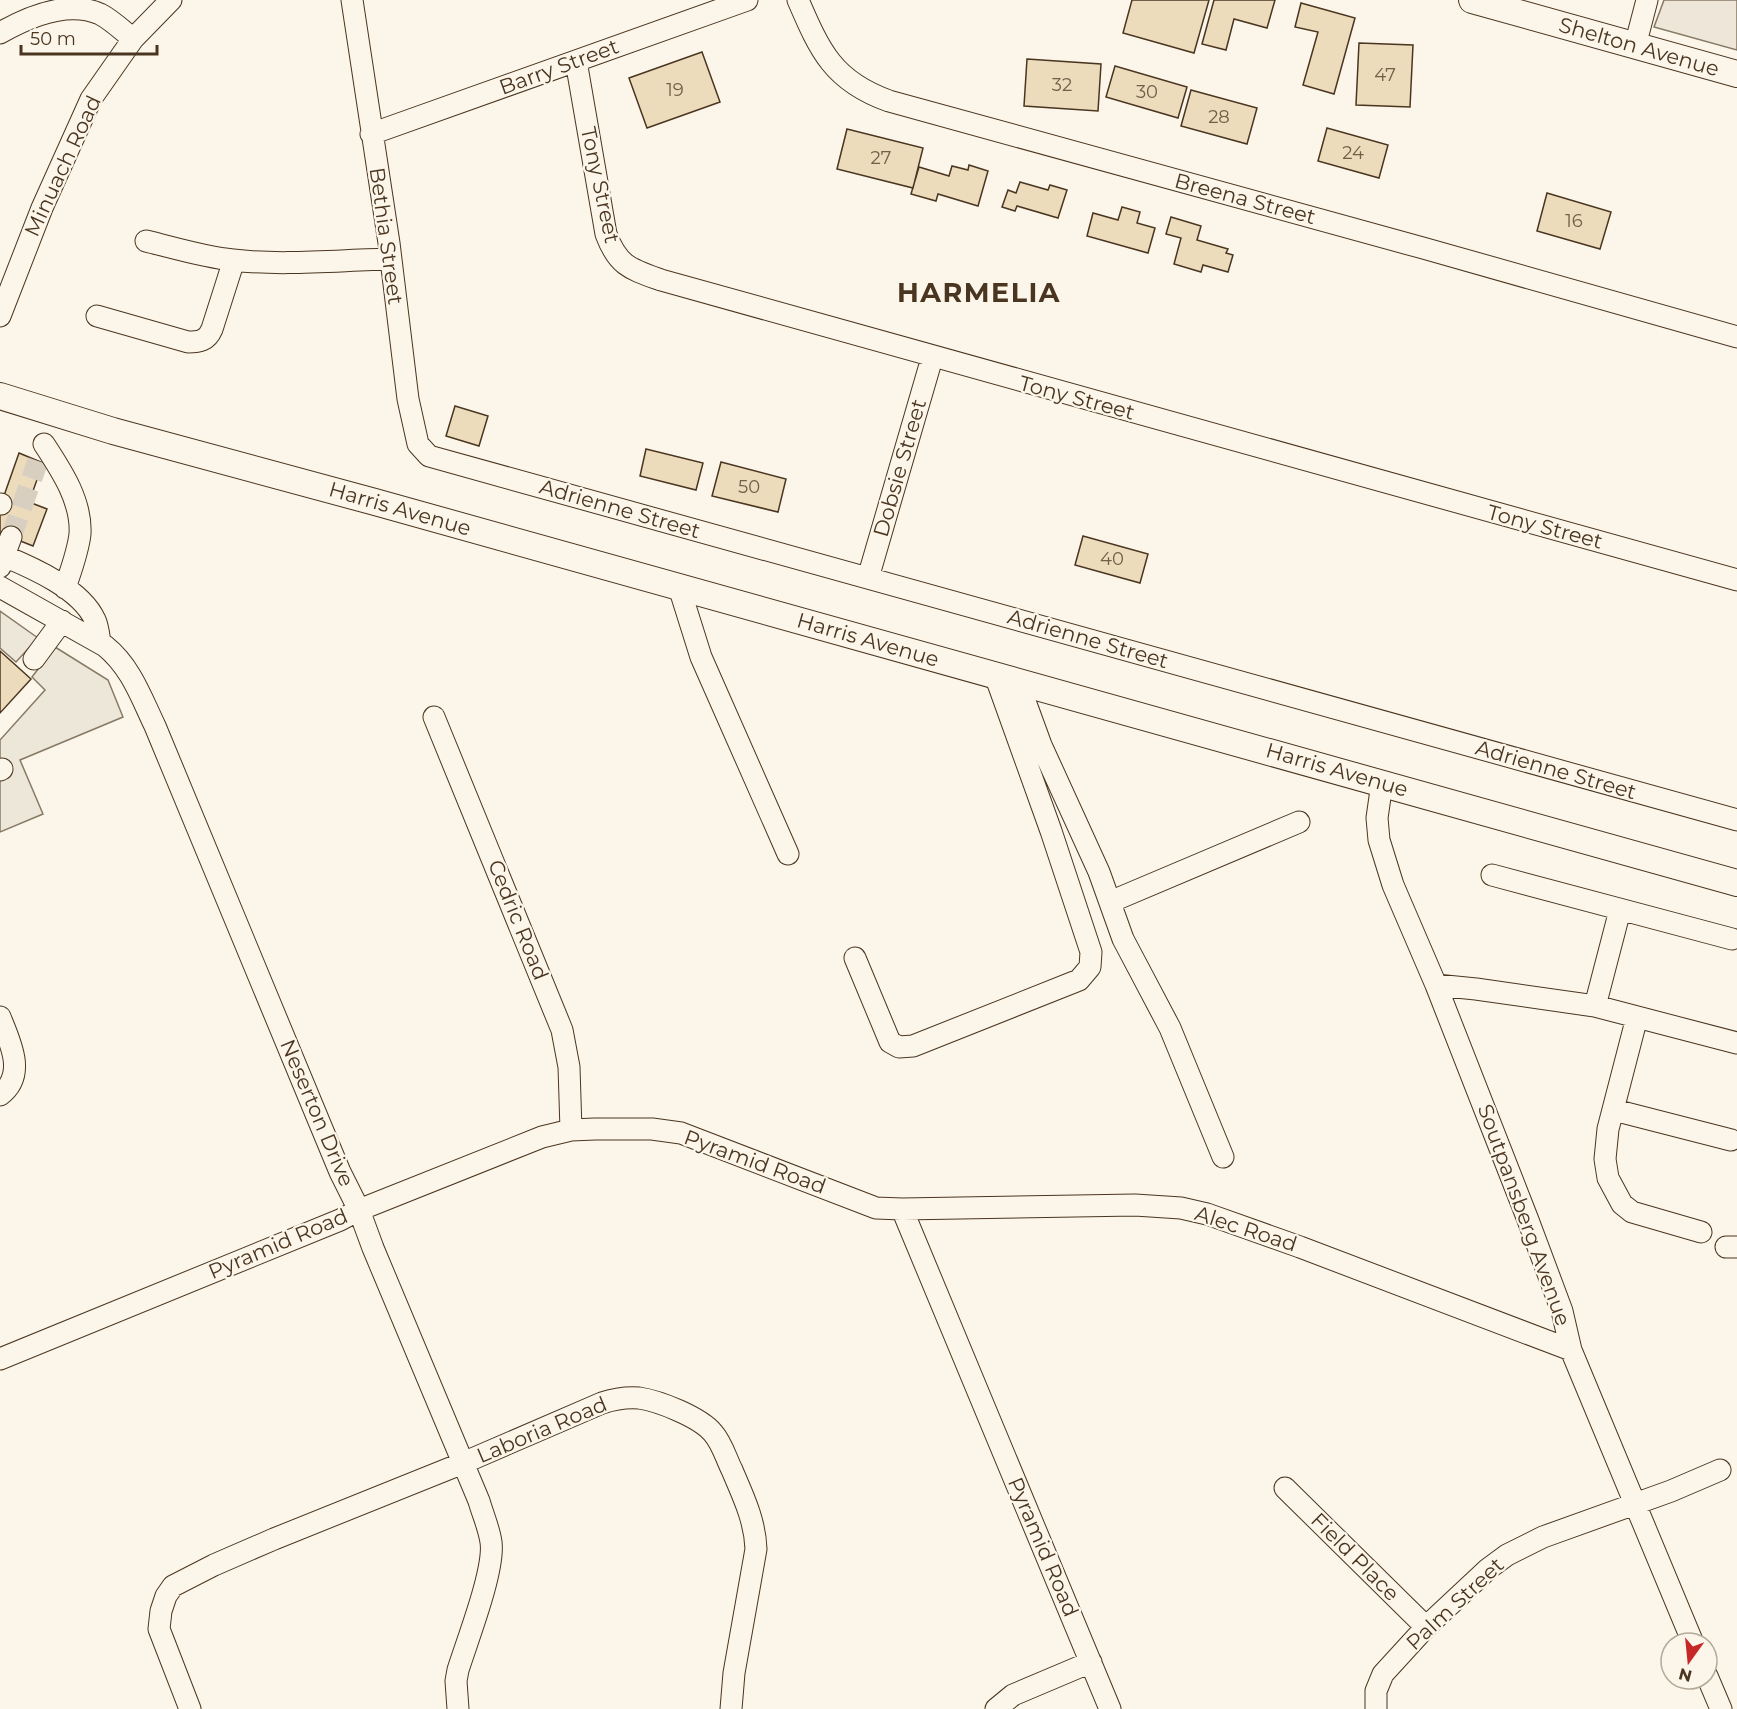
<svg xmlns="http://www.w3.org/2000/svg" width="1737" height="1709" viewBox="0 0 1737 1709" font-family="Montserrat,sans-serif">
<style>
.green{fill:#ede6d9;stroke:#887966;stroke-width:1.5}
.parking{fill:#ede7d9;stroke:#887966;stroke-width:1.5}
.building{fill:#ecdcbc;stroke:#4a3520;stroke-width:1.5}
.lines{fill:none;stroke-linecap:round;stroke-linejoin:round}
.minor-tunnel{stroke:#d8cfc1;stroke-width:21;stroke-dasharray:21 10;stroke-linecap:butt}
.minor-casing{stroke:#4a3520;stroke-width:23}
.major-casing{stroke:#4a3520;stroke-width:28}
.minor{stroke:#fbf6e9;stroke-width:21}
.major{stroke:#fbf6e9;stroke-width:26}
.labels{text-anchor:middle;stroke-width:4.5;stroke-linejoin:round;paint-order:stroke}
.number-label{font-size:18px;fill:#725f47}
.street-label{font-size:21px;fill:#4a3520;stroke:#fbf6e9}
.district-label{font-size:27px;font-weight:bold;letter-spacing:1.5px;fill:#4a3520;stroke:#fbf6e9}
</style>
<rect width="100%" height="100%" fill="#fbf6e9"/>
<path class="green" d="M 1664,0 L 1737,0 L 1737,50 L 1654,27 Z"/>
<path class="parking" d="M 0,611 L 38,638 L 16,662 L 0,648 Z
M 55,647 L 108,680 L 123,717 L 20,760 L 43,814 L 0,832 L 0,740 L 45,690 L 32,677 Z"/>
<path class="building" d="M 1132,0 L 1209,0 L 1194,53 L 1123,33 Z
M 1214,0 L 1275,0 L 1267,28 L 1234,19 L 1226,50 L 1202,44 Z
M 1301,3 L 1355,18 L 1334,94 L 1303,85 L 1318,32 L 1295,27 Z
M 1359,43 L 1413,45 L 1410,107 L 1356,105 Z
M 702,52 L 720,102 L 647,128 L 629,78 Z
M 1027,59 L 1101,64 L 1098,111 L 1024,106 Z
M 1115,66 L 1187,87 L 1178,118 L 1106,97 Z
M 1191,90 L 1257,108 L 1247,144 L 1181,126 Z
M 1327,128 L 1388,145 L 1379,178 L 1318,161 Z
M 847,129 L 923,148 L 913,188 L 837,169 Z
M 969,165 L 988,171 L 978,206 L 938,194 L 936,201 L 911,194 L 919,167 L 949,176 L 952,166 L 968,170 Z
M 1020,182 L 1048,190 L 1050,185 L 1067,190 L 1058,218 L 1017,206 L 1015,211 L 1002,207 L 1008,190 L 1016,193 Z
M 1547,193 L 1611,212 L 1600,249 L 1537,231 Z
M 1122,207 L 1140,212 L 1137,223 L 1155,228 L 1148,253 L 1087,236 L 1093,213 L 1118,220 Z
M 1171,217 L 1201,226 L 1197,240 L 1228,249 L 1226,253 L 1233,255 L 1228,272 L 1203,265 L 1201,272 L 1174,264 L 1181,238 L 1166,234 Z
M 455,406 L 488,416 L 479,446 L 446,436 Z
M 646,449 L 703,463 L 696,490 L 640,476 Z
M 19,453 L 43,463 L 29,502 L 47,509 L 33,546 L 0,533 L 0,507 Z
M 721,462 L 786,479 L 778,512 L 712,496 Z
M 1083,536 L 1148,554 L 1140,583 L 1075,565 Z
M 0,651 L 31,679 L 0,713 Z"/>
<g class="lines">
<path class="minor-tunnel" d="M 11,537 L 38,461"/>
<g class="minor-casing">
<path id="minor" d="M 352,0 L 389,243 L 408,399 L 418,444 L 429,456 L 1737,820
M 798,0 C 820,51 833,81 889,101 L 1423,248 L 1737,337
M 0,33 C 28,17 68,0 100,14 C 112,20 123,31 133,39
M 1635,46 L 1647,0
M 576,61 L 606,234 C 618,266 630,269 661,280 L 1737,580
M 371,134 L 747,0
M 146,241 C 175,248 203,257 233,260 C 282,266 340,260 391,259
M 0,316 L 42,208 L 91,99 L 133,39 L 171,0
M 97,316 L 188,342 C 199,342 207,341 212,329 L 234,260
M 44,444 C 61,470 82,501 80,534 C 78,552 71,570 65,588
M 0,504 L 1,504
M 4,556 C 33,568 81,589 95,620 C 98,626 99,636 100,643
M 0,567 L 11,537
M 868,578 L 932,358
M 0,587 L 105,646 C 131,667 141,697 155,726 L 340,1172 L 359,1210 L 373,1248 L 479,1501 C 483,1515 489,1528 491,1542 C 495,1570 467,1641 458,1670 L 456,1681 L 458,1709
M 679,587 L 701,657 L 788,854
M 34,659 L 62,621
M 1018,682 L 1041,745 L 1099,872 L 1123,939 L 1170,1028 L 1223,1157
M 434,717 L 562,1030 L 569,1067 L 571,1130
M 0,770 L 2,769
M 1382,783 L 1377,818 L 1379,840 L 1393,885 L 1436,985 L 1528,1220 L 1562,1311 L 1571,1350 L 1693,1643
M 1492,875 L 1732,939
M 1110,902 L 1299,822
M 855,958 L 890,1042 L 899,1047 L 913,1046 L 1079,980 L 1090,967 L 1091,952 L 1051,831 L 995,675
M 1436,985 L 1476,989 L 1595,1006 L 1737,1043
M 1595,1006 L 1620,910
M 0,1017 C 10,1042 27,1075 0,1095
M 1637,1017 L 1608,1129 L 1605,1159 L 1608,1178 L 1622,1204 L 1632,1212 L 1701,1232
M 1614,1110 L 1731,1140
M 902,1209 L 1135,1205 L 1181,1208 L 1207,1214 L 1300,1247 L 1571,1350
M 1726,1247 L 1737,1247
M 0,1359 L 340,1220 L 359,1210 L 542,1137 L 571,1130 L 595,1129 L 652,1129 L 681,1133 L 876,1208 L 902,1209 L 1110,1709
M 1285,1488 L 1426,1627
M 1707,1676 L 1721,1709
M 190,1709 L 159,1629 L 161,1611 L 166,1596 L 173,1586 L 214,1565 L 274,1539 L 463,1463 L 602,1403 C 614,1399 626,1397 639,1398 C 659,1401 700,1417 713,1433 C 722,1443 726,1458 732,1470 C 743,1496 755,1520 756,1549 L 734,1673 L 731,1709
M 996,1709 L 1013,1695 L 1091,1662
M 1376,1709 L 1376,1691 L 1383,1674 L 1426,1627 L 1488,1569 L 1507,1555 L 1543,1537 L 1671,1491 L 1720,1470"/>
</g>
<g class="major-casing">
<path id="major" d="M 1472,0 L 1737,74
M 0,396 L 113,431 L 375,502 L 1737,883"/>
</g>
<use href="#minor" class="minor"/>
<use href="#major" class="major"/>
</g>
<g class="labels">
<g class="number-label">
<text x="1385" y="81">47</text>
<text x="1062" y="91">32</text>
<text x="675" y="96">19</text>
<text x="1147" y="98">30</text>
<text x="1219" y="123">28</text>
<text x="1353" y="159">24</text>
<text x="881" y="164">27</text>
<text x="1574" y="227">16</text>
<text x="749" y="493">50</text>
<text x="1112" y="565">40</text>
</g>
<g class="street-label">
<text transform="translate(1639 47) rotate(16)" y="7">Shelton Avenue</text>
<text transform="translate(559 67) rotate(-20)" y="7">Barry Street</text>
<text transform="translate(63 166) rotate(-65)" y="7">Minuach Road</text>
<text transform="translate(600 185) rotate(78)" y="7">Tony Street</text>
<text transform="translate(1245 199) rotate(15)" y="7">Breena Street</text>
<text transform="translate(386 236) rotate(82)" y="7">Bethia Street</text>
<text transform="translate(1077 398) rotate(15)" y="7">Tony Street</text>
<text transform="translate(900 468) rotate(-74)" y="7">Dobsie Street</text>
<text transform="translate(400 509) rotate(16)" y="7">Harris Avenue</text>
<text transform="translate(620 509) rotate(16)" y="7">Adrienne Street</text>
<text transform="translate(1545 527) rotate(15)" y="7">Tony Street</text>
<text transform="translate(1088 639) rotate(16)" y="7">Adrienne Street</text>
<text transform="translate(868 640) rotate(16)" y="7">Harris Avenue</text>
<text transform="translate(1337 770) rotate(16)" y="7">Harris Avenue</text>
<text transform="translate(1556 770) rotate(16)" y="7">Adrienne Street</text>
<text transform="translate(518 920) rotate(68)" y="7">Cedric Road</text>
<text transform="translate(317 1113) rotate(67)" y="7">Neserton Drive</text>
<text transform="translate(755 1162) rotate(20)" y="7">Pyramid Road</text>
<text transform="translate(1524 1215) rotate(70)" y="7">Soutpansberg Avenue</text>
<text transform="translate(1246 1229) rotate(18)" y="7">Alec Road</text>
<text transform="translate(278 1244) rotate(-23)" y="7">Pyramid Road</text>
<text transform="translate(542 1430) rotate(-23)" y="7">Laboria Road</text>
<text transform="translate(1043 1547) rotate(67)" y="7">Pyramid Road</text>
<text transform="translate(1355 1557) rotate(45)" y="7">Field Place</text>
<text transform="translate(1455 1604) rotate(-43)" y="7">Palm Street</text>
</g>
<g class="district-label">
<text x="979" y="302">HARMELIA</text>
</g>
</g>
<g transform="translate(1689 1661) rotate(195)"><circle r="28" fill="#fbf6e9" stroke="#b4a999" stroke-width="1.5"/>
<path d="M0-4.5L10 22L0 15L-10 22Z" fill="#c62828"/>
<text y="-9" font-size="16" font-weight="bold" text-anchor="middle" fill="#4a3520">N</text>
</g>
<path d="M21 45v9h136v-9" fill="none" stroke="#4a3520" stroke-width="3"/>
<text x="30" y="45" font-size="18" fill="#4a3520" stroke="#fbf6e9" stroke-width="4.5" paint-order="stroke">50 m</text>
</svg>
